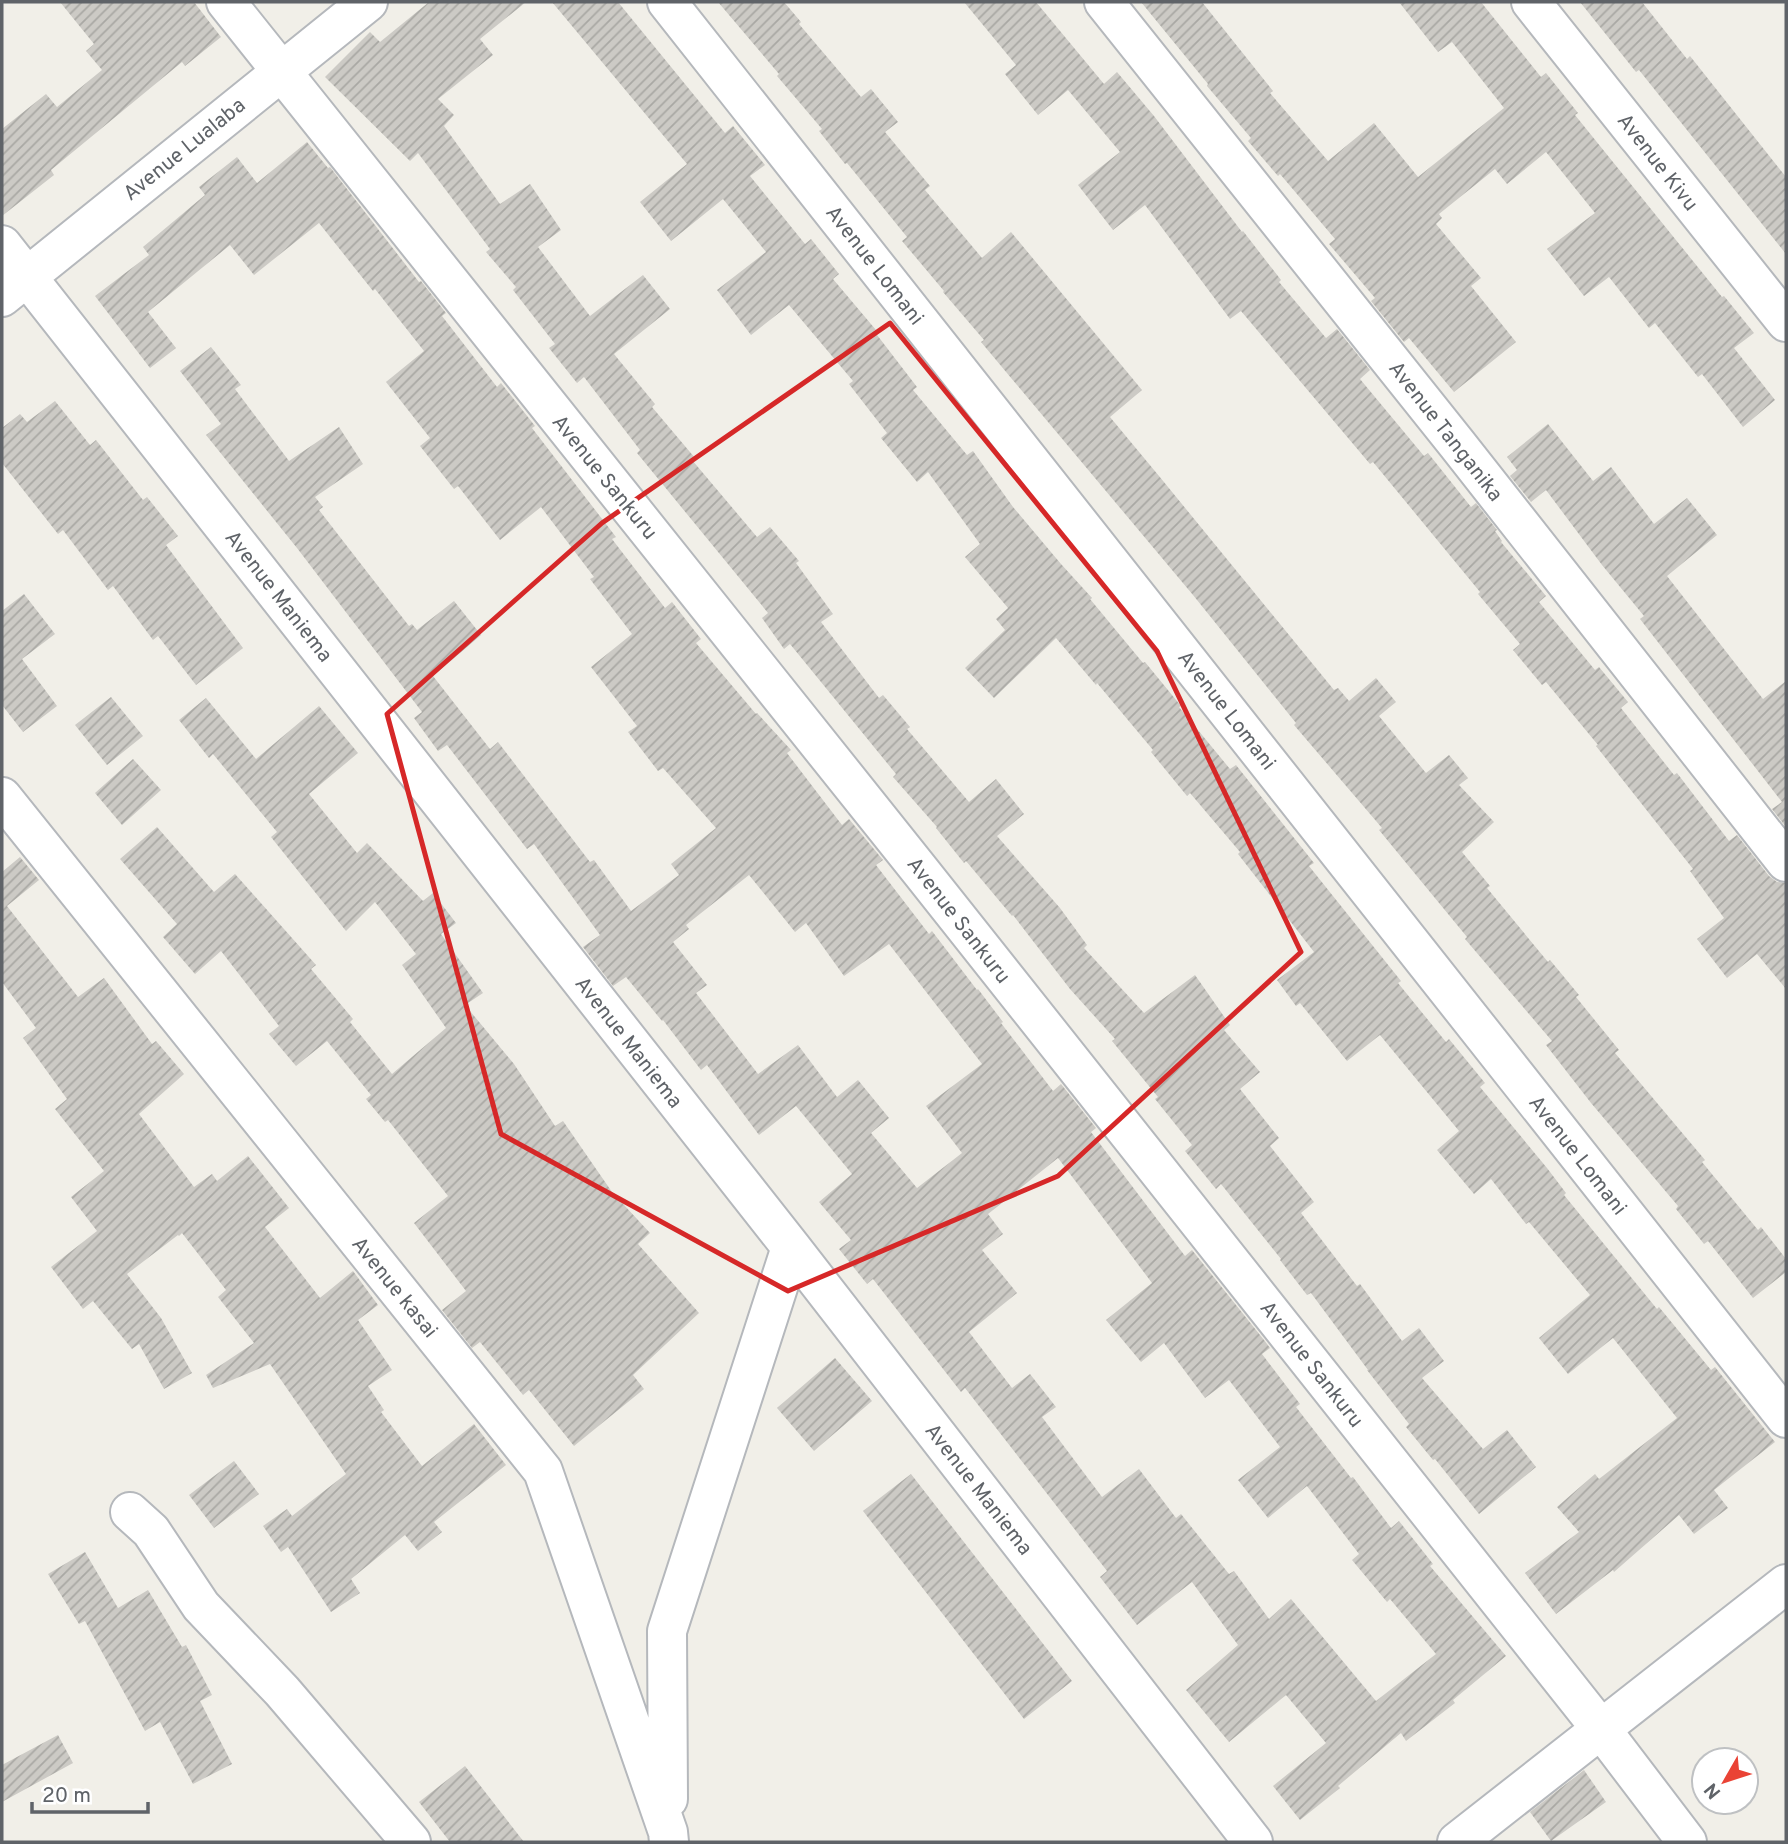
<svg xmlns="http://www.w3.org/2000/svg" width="1788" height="1844" viewBox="0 0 1788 1844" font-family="Overpass,sans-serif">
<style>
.building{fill:url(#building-hatch);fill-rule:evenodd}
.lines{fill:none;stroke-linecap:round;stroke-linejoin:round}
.minor-casing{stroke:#b5b8bc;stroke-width:42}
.minor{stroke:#fff;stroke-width:38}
.marked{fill:none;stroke:#d62828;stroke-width:5;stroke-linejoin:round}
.labels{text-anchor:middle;stroke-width:6;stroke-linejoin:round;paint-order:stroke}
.street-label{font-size:21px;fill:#5f6368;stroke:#fff}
</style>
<defs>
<pattern id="building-hatch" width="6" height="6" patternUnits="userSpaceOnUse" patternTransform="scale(1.75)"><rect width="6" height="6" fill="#cccac5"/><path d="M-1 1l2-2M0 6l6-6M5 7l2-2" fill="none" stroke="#a9a8a4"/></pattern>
</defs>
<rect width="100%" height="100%" fill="#f1efe8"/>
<path class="building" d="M 60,2 L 194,2 L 221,37 L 185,66 L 182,62 L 51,170 L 54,175 L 2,216 L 2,129 L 46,94 L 57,107 L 102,70 L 86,51 L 94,44 Z
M 429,2 L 526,2 L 480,39 L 493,55 L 438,99 L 454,115 L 444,126 L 500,204 L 530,184 L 561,230 L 538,247 L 590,316 L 643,275 L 670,309 L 614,354 L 655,404 L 652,407 L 695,458 L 692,460 L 757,537 L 770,527 L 799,561 L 796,563 L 833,614 L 821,622 L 879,698 L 883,695 L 910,727 L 907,729 L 969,802 L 996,779 L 1024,814 L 997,836 L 1060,908 L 1087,945 L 1084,948 L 1144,1013 L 1195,975 L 1230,1025 L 1224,1030 L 1260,1072 L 1240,1089 L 1279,1138 L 1270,1146 L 1314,1202 L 1301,1213 L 1357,1286 L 1360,1284 L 1402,1341 L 1419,1328 L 1444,1361 L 1422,1378 L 1483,1449 L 1507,1430 L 1536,1467 L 1479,1514 L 1435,1459 L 1433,1460 L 1406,1427 L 1409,1424 L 1367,1370 L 1368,1370 L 1311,1293 L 1307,1295 L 1280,1260 L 1281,1259 L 1221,1184 L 1216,1189 L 1185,1151 L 1192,1145 L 1155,1099 L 1158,1097 L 1112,1041 L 1115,1039 L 1070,989 L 1013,915 L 1012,916 L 966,861 L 964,863 L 936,828 L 937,827 L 893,777 L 896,774 L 790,644 L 784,649 L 762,618 L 768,613 L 637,453 L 640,450 L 584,377 L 577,383 L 549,348 L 555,344 L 513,290 L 516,287 L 486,252 L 490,249 L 418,153 L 410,161 L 325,77 L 370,32 L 380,42 Z
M 552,2 L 618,2 L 725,133 L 733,126 L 765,165 L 750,176 L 805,244 L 811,239 L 839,274 L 833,279 L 876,330 L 874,331 L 917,387 L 913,390 L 967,455 L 973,451 L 1013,507 L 1061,564 L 1092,598 L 1090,599 L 1143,663 L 1145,662 L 1181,706 L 1179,707 L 1230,769 L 1236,765 L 1314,863 L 1309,866 L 1401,981 L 1398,983 L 1446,1042 L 1449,1039 L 1485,1083 L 1480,1087 L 1547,1168 L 1566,1193 L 1564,1195 L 1657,1309 L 1659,1307 L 1711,1370 L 1715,1367 L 1775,1442 L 1714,1490 L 1728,1508 L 1694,1534 L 1679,1515 L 1614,1572 L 1613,1570 L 1556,1614 L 1525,1573 L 1579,1532 L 1557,1507 L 1595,1474 L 1599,1479 L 1677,1418 L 1613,1338 L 1568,1374 L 1539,1338 L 1590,1295 L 1529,1222 L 1526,1224 L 1491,1179 L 1474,1194 L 1437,1150 L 1459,1131 L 1380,1035 L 1347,1061 L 1300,1003 L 1296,1006 L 1277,980 L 1314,952 L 1238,854 L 1240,852 L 1190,793 L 1187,796 L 1151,752 L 1153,750 L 1097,683 L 1096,685 L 1056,638 L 994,698 L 965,668 L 1005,630 L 996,619 L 1008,608 L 965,557 L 980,544 L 928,472 L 917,482 L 881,438 L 887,433 L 849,384 L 853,381 L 789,305 L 751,335 L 717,290 L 766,252 L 723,199 L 671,241 L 640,202 L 687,164 Z
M 718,2 L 784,2 L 801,22 L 799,24 L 861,97 L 871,89 L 898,122 L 885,132 L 930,186 L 925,190 L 982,258 L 1011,232 L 1142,390 L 1110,417 L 1159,476 L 1334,690 L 1338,688 L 1349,701 L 1376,678 L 1396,702 L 1379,716 L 1426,773 L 1449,755 L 1468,778 L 1459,785 L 1494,822 L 1462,852 L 1490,886 L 1487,888 L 1548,962 L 1550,960 L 1579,995 L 1576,997 L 1619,1050 L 1615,1053 L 1705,1160 L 1702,1162 L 1758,1230 L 1761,1227 L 1786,1259 L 1786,1272 L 1753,1298 L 1708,1241 L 1704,1244 L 1676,1209 L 1678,1206 L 1591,1103 L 1546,1045 L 1552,1041 L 1465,939 L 1467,937 L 1379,830 L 1382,828 L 1294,725 L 1296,723 L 1193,595 L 981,342 L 984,340 L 943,292 L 944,291 L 902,241 L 907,237 L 847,163 L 845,164 L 819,131 L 822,129 L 777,76 L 779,74 Z
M 964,2 L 1036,2 L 1104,84 L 1117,72 L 1154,116 L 1242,232 L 1243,231 L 1281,280 L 1279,282 L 1326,338 L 1337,329 L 1370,370 L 1360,379 L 1424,456 L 1428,453 L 1471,507 L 1476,503 L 1497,530 L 1495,531 L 1502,541 L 1501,542 L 1546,596 L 1539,602 L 1595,670 L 1599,667 L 1628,702 L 1621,708 L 1674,775 L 1677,773 L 1729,841 L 1737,835 L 1769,876 L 1777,882 L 1786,883 L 1786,989 L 1757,954 L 1727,978 L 1697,939 L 1724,918 L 1690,871 L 1693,869 L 1596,746 L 1598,745 L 1546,682 L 1542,685 L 1513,650 L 1520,644 L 1478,594 L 1480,592 L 1373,462 L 1370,464 L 1241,311 L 1230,319 L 1145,205 L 1113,230 L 1078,185 L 1120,152 L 1068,90 L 1038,115 L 1005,74 L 1016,65 Z
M 1141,2 L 1202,2 L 1273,91 L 1270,93 L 1328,161 L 1374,123 L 1418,177 L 1504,108 L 1452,42 L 1438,52 L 1399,2 L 1481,2 L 1541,77 L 1546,73 L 1578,113 L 1575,115 L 1722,297 L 1724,296 L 1754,333 L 1734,348 L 1775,400 L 1743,427 L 1702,374 L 1698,377 L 1655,323 L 1649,328 L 1609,277 L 1584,296 L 1547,249 L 1595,213 L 1546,152 L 1507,184 L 1495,169 L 1439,214 L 1442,218 L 1436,224 L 1481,278 L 1471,286 L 1516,342 L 1454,392 L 1409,338 L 1404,342 L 1371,301 L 1375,298 L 1329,244 L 1335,239 L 1280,174 L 1278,176 L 1248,141 L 1251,138 L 1207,86 L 1208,84 Z
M 1580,2 L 1642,2 L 1687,59 L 1690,56 L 1786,177 L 1786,254 L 1639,70 L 1636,72 Z
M 307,142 L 328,168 L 330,167 L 419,282 L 421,281 L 446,313 L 442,316 L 497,387 L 501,383 L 535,426 L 532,428 L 616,537 L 612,539 L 665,608 L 672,602 L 701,639 L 696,643 L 756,714 L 757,713 L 791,750 L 787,753 L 842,825 L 849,819 L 883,860 L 876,865 L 929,934 L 932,931 L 977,990 L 978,989 L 1003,1022 L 1001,1023 L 1053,1091 L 1061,1084 L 1096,1128 L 1091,1132 L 1185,1256 L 1192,1250 L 1264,1340 L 1270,1348 L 1262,1354 L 1300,1404 L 1296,1407 L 1351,1478 L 1353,1477 L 1391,1528 L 1399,1521 L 1433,1564 L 1430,1566 L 1506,1656 L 1453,1700 L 1455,1703 L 1406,1741 L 1401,1733 L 1338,1786 L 1340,1788 L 1300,1820 L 1273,1786 L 1326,1743 L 1286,1695 L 1229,1742 L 1186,1690 L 1238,1645 L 1192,1582 L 1137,1625 L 1100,1577 L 1107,1571 L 965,1388 L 961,1392 L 873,1279 L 867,1284 L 839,1249 L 851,1240 L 819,1202 L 852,1174 L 796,1106 L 759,1135 L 707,1065 L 701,1070 L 663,1020 L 662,1021 L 626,977 L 613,986 L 583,947 L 600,935 L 534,844 L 527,849 L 447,745 L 438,751 L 414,718 L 422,712 L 297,548 L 206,435 L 221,424 L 180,371 L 211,347 L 241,385 L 235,389 L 289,461 L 339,427 L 363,464 L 315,497 L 323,507 L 319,510 L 409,626 L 412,624 L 417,630 L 454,601 L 481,635 L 433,676 L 490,749 L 498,742 L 590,862 L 594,860 L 631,911 L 679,875 L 671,864 L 716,828 L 663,768 L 658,771 L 628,732 L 637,726 L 591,667 L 632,634 L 590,579 L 594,577 L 541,507 L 500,540 L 458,486 L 454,489 L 420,446 L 430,438 L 386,382 L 424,351 L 375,289 L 373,291 L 319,223 L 254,275 L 230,245 L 148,312 L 176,348 L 150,368 L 95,296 L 149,255 L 143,247 L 205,195 L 199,187 L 237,157 L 257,183 ZM 749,875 L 795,932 L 806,923 L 844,976 L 889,944 L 982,1064 L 926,1106 L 962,1153 L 917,1188 L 871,1133 L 889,1118 L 858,1080 L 837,1097 L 798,1045 L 758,1074 L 696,993 L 707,985 L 673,942 L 689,929 L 686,925 ZM 1058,1158 L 1152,1283 L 1106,1320 L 1141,1362 L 1164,1343 L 1205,1398 L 1229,1380 L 1280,1447 L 1238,1480 L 1268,1518 L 1307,1486 L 1359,1554 L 1352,1560 L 1387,1602 L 1390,1599 L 1436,1654 L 1376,1701 L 1291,1599 L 1269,1619 L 1234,1571 L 1229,1574 L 1181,1514 L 1176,1518 L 1139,1469 L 1102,1497 L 1042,1417 L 1056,1407 L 1030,1374 L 1012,1388 L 969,1332 L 1017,1293 L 982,1250 L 1003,1234 L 988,1214 Z
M 55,401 L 90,445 L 96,440 L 143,500 L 147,497 L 178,536 L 166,545 L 243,648 L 196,685 L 158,636 L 153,640 L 113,586 L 108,590 L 63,530 L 58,534 L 2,463 L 2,428 L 20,414 L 27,422 Z
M 1548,424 L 1593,481 L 1611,467 L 1654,524 L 1687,498 L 1717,535 L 1667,576 L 1763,699 L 1786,681 L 1786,827 L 1772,809 L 1782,802 L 1640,619 L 1644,616 L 1602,565 L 1546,490 L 1531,502 L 1510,476 L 1517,470 L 1507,457 Z
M 24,594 L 55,634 L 22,659 L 57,706 L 23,732 L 2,705 L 2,611 Z
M 111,697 L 143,736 L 107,765 L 75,725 Z
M 206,698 L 256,759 L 319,706 L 358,753 L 309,794 L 357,853 L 367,843 L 423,901 L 433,893 L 456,923 L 441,934 L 483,993 L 465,1005 L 514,1064 L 555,1126 L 563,1121 L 612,1192 L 650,1233 L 638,1244 L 699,1313 L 633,1375 L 644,1389 L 574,1446 L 529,1390 L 523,1395 L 480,1342 L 472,1348 L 442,1310 L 466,1291 L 414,1223 L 448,1196 L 388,1120 L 385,1122 L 366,1099 L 371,1095 L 327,1041 L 296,1066 L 269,1034 L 279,1026 L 221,951 L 195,974 L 163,937 L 177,924 L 120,859 L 157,827 L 214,892 L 235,874 L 316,965 L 311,969 L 353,1019 L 350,1022 L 392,1074 L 446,1028 L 402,965 L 416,954 L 375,902 L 346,931 L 271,837 L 277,832 L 213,754 L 209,758 L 179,720 Z
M 133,759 L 161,790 L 122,825 L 95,793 Z
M 20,857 L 39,880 L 7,906 L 78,997 L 104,978 L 152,1044 L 156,1041 L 184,1074 L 139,1114 L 194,1187 L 212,1174 L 217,1181 L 248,1156 L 289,1208 L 265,1227 L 320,1298 L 353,1271 L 378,1305 L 358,1320 L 392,1370 L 368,1386 L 384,1410 L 381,1412 L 422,1466 L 474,1424 L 506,1465 L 434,1522 L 442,1532 L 418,1551 L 405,1535 L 351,1579 L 360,1593 L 331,1612 L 288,1547 L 281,1552 L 263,1526 L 287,1509 L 292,1516 L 346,1474 L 270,1364 L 213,1388 L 206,1375 L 254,1343 L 218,1297 L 226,1290 L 182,1233 L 179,1236 L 178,1235 L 127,1274 L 161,1318 L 192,1373 L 164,1389 L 139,1344 L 132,1349 L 93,1301 L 83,1309 L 51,1267 L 97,1231 L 71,1197 L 104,1171 L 55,1109 L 67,1099 L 23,1038 L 36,1028 L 2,982 L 2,872 Z
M 835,1358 L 872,1401 L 814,1451 L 777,1408 Z
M 234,1461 L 259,1494 L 214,1528 L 189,1495 Z
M 911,1474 L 1072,1681 L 1024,1719 L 863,1511 Z
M 85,1552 L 118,1608 L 148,1590 L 182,1647 L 186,1645 L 212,1695 L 200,1701 L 232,1764 L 193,1784 L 160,1722 L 145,1731 L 85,1621 L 79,1624 L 48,1574 Z
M 58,1735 L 73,1763 L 2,1802 L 2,1765 Z
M 465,1766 L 524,1842 L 450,1842 L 419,1802 Z
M 1584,1770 L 1606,1802 L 1551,1841 L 1530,1812 Z"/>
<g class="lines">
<g class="minor-casing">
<path id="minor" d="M 226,2 L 922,873 L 1601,1729 L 1687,1842
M 667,2 L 1786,1418
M 1104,2 L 1457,444 L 1786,862
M 1531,2 L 1786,322
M 2,245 L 791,1247 L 1253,1842
M 2,297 L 368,2
M 2,797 L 543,1471 L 668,1832 L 669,1842
M 130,1512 L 151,1531 L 201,1606 L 282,1691 L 411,1842
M 668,1799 L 667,1631 L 791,1247
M 1457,1842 L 1786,1584"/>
</g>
<use href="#minor" class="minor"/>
</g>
<path class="marked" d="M 890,323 L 1157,651 L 1301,952 L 1058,1176 L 788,1291 L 501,1134 L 387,714 L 602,523 Z"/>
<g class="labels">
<g class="street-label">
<text transform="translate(184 149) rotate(-39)" y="7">Avenue Lualaba</text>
<text transform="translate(1658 162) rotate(52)" y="7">Avenue Kivu</text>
<text transform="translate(875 265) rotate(52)" y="7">Avenue Lomani</text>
<text transform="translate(1446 431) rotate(52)" y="7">Avenue Tanganika</text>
<text transform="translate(605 477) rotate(51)" y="7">Avenue Sankuru</text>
<text transform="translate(279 596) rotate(52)" y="7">Avenue Maniema</text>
<text transform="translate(1227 710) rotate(52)" y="7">Avenue Lomani</text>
<text transform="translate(959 920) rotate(52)" y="7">Avenue Sankuru</text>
<text transform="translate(629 1042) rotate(52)" y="7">Avenue Maniema</text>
<text transform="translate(1578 1155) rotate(52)" y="7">Avenue Lomani</text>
<text transform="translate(395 1287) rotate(51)" y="7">Avenue kasai</text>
<text transform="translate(1312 1364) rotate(52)" y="7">Avenue Sankuru</text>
<text transform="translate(979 1489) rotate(52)" y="7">Avenue Maniema</text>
</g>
</g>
<rect width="1788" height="1844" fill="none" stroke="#5f6368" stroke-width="7"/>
<g transform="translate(1725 1781) rotate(231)"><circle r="33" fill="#ffffff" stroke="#bfc1c3" stroke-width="2"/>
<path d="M0-5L12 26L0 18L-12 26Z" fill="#ea4335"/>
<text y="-10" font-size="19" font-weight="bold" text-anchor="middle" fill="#5f6368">N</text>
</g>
<path d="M32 1802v10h116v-10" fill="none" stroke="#5f6368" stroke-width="3.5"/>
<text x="42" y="1802" font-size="21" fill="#5f6368" stroke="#ffffff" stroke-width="5" paint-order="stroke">20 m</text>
</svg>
